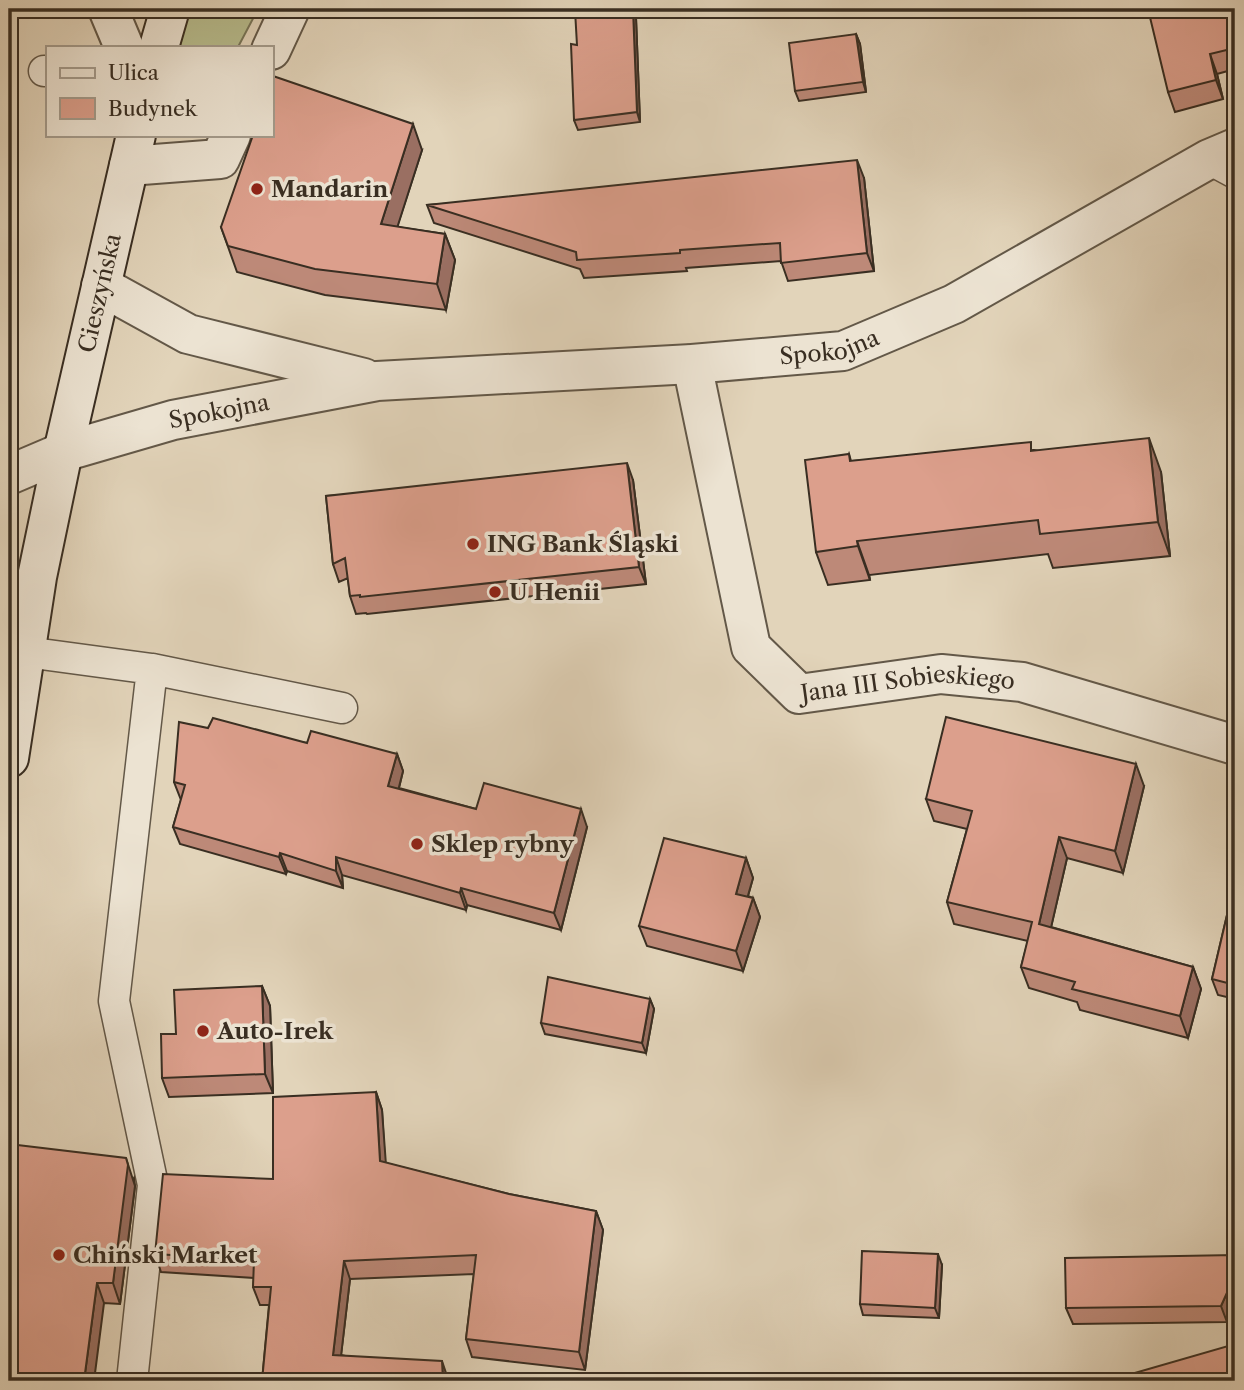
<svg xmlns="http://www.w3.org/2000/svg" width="1244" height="1390" viewBox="0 0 1244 1390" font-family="'Libre Caslon Text',serif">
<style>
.green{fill:#b7bc8d;stroke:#787558;stroke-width:2}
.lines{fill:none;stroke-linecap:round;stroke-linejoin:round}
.lane-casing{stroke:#635848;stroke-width:33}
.street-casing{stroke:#635848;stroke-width:42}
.secondary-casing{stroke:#392e22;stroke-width:42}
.lane{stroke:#ece3d2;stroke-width:30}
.street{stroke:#ece3d2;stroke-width:38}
.secondary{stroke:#ece3d2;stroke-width:38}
.wall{fill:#bd8978;stroke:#392e22;stroke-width:2}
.shaded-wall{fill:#9a6f62;stroke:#392e22;stroke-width:2}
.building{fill:#dc9f8c;stroke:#392e22;stroke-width:2}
.poi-dot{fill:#8f2418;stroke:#ece3d2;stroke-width:2.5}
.labels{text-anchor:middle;stroke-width:7;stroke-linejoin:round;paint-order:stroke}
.poi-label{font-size:23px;font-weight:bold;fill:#392e22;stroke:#ece3d2;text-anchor:start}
.street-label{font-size:23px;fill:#392e22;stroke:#ece3d2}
</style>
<rect width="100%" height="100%" fill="#e2d4ba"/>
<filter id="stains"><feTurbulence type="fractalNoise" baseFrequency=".00286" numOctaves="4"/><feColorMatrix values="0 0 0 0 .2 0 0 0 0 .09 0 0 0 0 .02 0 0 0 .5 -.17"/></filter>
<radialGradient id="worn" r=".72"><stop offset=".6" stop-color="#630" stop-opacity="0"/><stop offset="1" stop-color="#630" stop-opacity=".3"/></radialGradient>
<path class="green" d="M 151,9 L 258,9 L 238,47 L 168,47 Z"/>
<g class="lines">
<g class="lane-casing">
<path id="lane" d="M 44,71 L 47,71
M 1209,159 L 1235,173
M 26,652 L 152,669 L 342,708
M 132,1381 L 153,1185 L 114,1001 L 152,669"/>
</g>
<g class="street-casing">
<g id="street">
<path d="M 108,9 L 124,47"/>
<path d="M 271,50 L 290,9"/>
<path d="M 129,166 L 220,159 L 231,135"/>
<path d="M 101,286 L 188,334 L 364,378"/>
<path id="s1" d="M 692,364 L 751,647 L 799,694 L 941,674 L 1022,682 L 1235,745"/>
<path id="s2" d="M 9,475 L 63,452 L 173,420 L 377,381 L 692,364 L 843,351 L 954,304 L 1209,159 L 1235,148"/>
</g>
</g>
<g class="secondary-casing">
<g id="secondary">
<path d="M 159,47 L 170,9"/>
<path id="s3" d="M 9,758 L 37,577 L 63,452 L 136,135"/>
</g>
</g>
<use href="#lane" class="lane"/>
<use href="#street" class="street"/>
<use href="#secondary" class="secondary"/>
</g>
<path class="wall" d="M 633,9 L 636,18 L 640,122 L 578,130 L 574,120 L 577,45 Z
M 1235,9 L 1235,69 L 1217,74 L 1223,99 L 1175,112 L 1168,92 Z
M 856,34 L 860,44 L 866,92 L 799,101 L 795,91 Z
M 422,150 L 397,227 L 445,234 L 455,260 L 446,310 L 325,295 L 237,272 L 221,227 Z
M 864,178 L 874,271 L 788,281 L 781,261 L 686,268 L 687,271 L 584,278 L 580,269 L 434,223 L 427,205 Z
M 1034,450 L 1161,472 L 1170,556 L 1053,568 L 1048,554 L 869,575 L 870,580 L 828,585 L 816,552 L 849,454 L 851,461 Z
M 633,480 L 646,584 L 367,614 L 366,613 L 356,614 L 350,596 L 348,578 L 339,582 L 333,564 L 326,496 Z
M 208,728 L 307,743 L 397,754 L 403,771 L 399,788 L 476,809 L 587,827 L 561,930 L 467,905 L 466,910 L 342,875 L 343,888 L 287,871 L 286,874 L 180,844 L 173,827 L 181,800 L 174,782 Z
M 1144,786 L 1123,873 L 1067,858 L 1051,927 L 1193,967 L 1201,989 L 1188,1038 L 1080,1010 L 1077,1002 L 1029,988 L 1021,967 L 1028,941 L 954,924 L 947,902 L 967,829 L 934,821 L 926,799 Z
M 746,858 L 753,878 L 748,896 L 753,898 L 760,917 L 743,971 L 647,946 L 639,926 Z
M 1235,881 L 1235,999 L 1218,995 L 1212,979 Z
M 262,986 L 270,1006 L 273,1093 L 169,1097 L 162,1078 Z
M 650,999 L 654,1009 L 646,1053 L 545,1034 L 541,1023 Z
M 376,1092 L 382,1110 L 385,1163 L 509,1194 L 596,1211 L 603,1230 L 585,1370 L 472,1357 L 466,1339 L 474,1274 L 350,1279 L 341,1355 L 448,1379 L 449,1381 L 262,1381 L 269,1305 L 260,1305 L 253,1287 L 254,1278 L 161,1272 L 155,1254 L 273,1179 Z
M 134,1178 L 135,1186 L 120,1304 L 104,1303 L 9,1381 Z
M 1235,1255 L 1235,1305 L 1227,1322 L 1073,1324 L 1066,1308 Z
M 942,1265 L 939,1318 L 863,1315 L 860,1304 Z"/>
<path class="shaded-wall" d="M 633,9 L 636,18 L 640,122 L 637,112 Z
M 856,34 L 860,44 L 866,92 L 863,82 Z
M 1210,54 L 1217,74 L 1223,99 L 1216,80 Z
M 413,124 L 422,150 L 390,250 L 381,224 Z
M 857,160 L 864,178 L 874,271 L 867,253 Z
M 445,234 L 455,260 L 446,310 L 437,284 Z
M 1149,438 L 1161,472 L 1170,556 L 1158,522 Z
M 627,463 L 633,480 L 646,584 L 639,567 Z
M 857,541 L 869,575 L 870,580 L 858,546 Z
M 397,754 L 403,771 L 395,803 L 388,786 Z
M 1136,764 L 1144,786 L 1123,873 L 1115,851 Z
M 581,809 L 587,827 L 561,930 L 554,913 Z
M 1059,837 L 1067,858 L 1047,945 L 1039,924 Z
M 280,853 L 287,871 L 286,874 L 279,857 Z
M 336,857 L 342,875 L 343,888 L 336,871 Z
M 746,858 L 753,878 L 743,913 L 736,894 Z
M 461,888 L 467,905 L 466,910 L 460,893 Z
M 753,898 L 760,917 L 743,971 L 736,951 Z
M 1193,967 L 1201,989 L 1188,1038 L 1180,1016 Z
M 262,986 L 270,1006 L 273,1093 L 265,1074 Z
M 650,999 L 654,1009 L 646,1053 L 642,1043 Z
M 376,1092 L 382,1110 L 387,1179 L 380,1161 Z
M 126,1158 L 135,1186 L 120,1304 L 113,1283 Z
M 596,1211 L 603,1230 L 585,1370 L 579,1352 Z
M 938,1254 L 942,1265 L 939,1318 L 935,1308 Z
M 344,1261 L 350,1279 L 339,1373 L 333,1355 Z
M 1235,1275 L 1235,1305 L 1227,1322 L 1221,1306 Z
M 97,1283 L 104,1303 L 94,1381 L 84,1381 Z
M 442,1361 L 448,1379 L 449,1381 L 443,1381 Z"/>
<path class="building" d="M 596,9 L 633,9 L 637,112 L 574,120 L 571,44 L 577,45 L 575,10 Z
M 1148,9 L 1235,9 L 1235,48 L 1210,54 L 1216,80 L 1168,92 Z
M 856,34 L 863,82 L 795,91 L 789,43 Z
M 273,76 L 413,124 L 381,224 L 445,234 L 437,284 L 315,269 L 228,246 L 221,227 L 253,135 L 271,135 L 271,81 Z
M 857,160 L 867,253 L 781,263 L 780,243 L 680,250 L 680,253 L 577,260 L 576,252 L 427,205 Z
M 1149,438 L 1158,522 L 1040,534 L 1038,520 L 857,541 L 858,546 L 816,552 L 805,460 L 849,454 L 850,461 L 1031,442 L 1031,451 Z
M 627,463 L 639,567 L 360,597 L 360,595 L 350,596 L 345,558 L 333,564 L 326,496 Z
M 946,717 L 1136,764 L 1115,851 L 1059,837 L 1039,924 L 1193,967 L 1180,1016 L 1072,989 L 1075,982 L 1021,967 L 1032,922 L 947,902 L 972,811 L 926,799 Z
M 213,718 L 307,743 L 311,731 L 397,754 L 388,786 L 476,809 L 484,783 L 581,809 L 554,913 L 461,888 L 460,893 L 336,857 L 336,871 L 280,853 L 279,857 L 173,827 L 185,785 L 174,782 L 179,722 L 208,728 Z
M 664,838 L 746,858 L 736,894 L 753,898 L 736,951 L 639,926 Z
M 1235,881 L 1235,985 L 1212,979 Z
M 548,977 L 650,999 L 642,1043 L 541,1023 Z
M 262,986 L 265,1074 L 162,1078 L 161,1034 L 176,1034 L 174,990 Z
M 376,1092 L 380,1161 L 509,1194 L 596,1211 L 579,1352 L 466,1339 L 476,1255 L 344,1261 L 333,1355 L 442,1361 L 443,1381 L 262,1381 L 271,1287 L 253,1287 L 254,1260 L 155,1254 L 163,1174 L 273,1179 L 273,1097 Z
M 9,1144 L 126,1158 L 128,1165 L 113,1283 L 97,1283 L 84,1381 L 9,1381 Z
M 862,1251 L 938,1254 L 935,1308 L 860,1304 Z
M 1235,1255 L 1235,1275 L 1221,1306 L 1066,1308 L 1065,1258 Z
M 1235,1344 L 1235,1381 L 1107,1381 Z"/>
<g class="poi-dot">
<circle cx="257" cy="189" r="7"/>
<circle cx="473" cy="544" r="7"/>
<circle cx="495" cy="592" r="7"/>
<circle cx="417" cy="844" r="7"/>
<circle cx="203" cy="1031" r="7"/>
<circle cx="59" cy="1255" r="7"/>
</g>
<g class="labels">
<g class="poi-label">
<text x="271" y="197">Mandarin</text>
<text x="487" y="552">ING Bank Śląski</text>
<text x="509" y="600">U Henii</text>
<text x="431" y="852">Sklep rybny</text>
<text x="217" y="1039">Auto-Irek</text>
<text x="73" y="1263">Chiński Market</text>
</g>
<g class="street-label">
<text dy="8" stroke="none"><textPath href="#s3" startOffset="474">Cieszyńska</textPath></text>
<text dy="8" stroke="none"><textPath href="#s2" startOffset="835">Spokojna</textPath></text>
<text dy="8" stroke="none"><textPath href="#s2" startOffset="220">Spokojna</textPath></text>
<text dy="8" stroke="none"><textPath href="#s1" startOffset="466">Jana III Sobieskiego</textPath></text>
</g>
</g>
<rect width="1244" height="1390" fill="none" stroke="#e2d4ba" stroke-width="35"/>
<rect x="10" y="10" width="1223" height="1369" fill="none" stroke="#392e22" stroke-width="3.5"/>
<rect x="18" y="18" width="1209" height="1355" fill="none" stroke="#392e22" stroke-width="2"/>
<rect x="46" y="46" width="228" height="91" fill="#ece3d2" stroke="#a49b8c" stroke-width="2"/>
<rect x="60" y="68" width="35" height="10" fill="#ece3d2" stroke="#a49b8c" stroke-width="2"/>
<text x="108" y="80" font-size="21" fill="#392e22">Ulica</text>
<rect x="60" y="98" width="35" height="21" fill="#dc9f8c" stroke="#a49b8c" stroke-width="2"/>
<text x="108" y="116" font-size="21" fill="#392e22">Budynek</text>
<rect width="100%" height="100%" filter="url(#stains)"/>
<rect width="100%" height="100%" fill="url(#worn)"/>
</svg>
